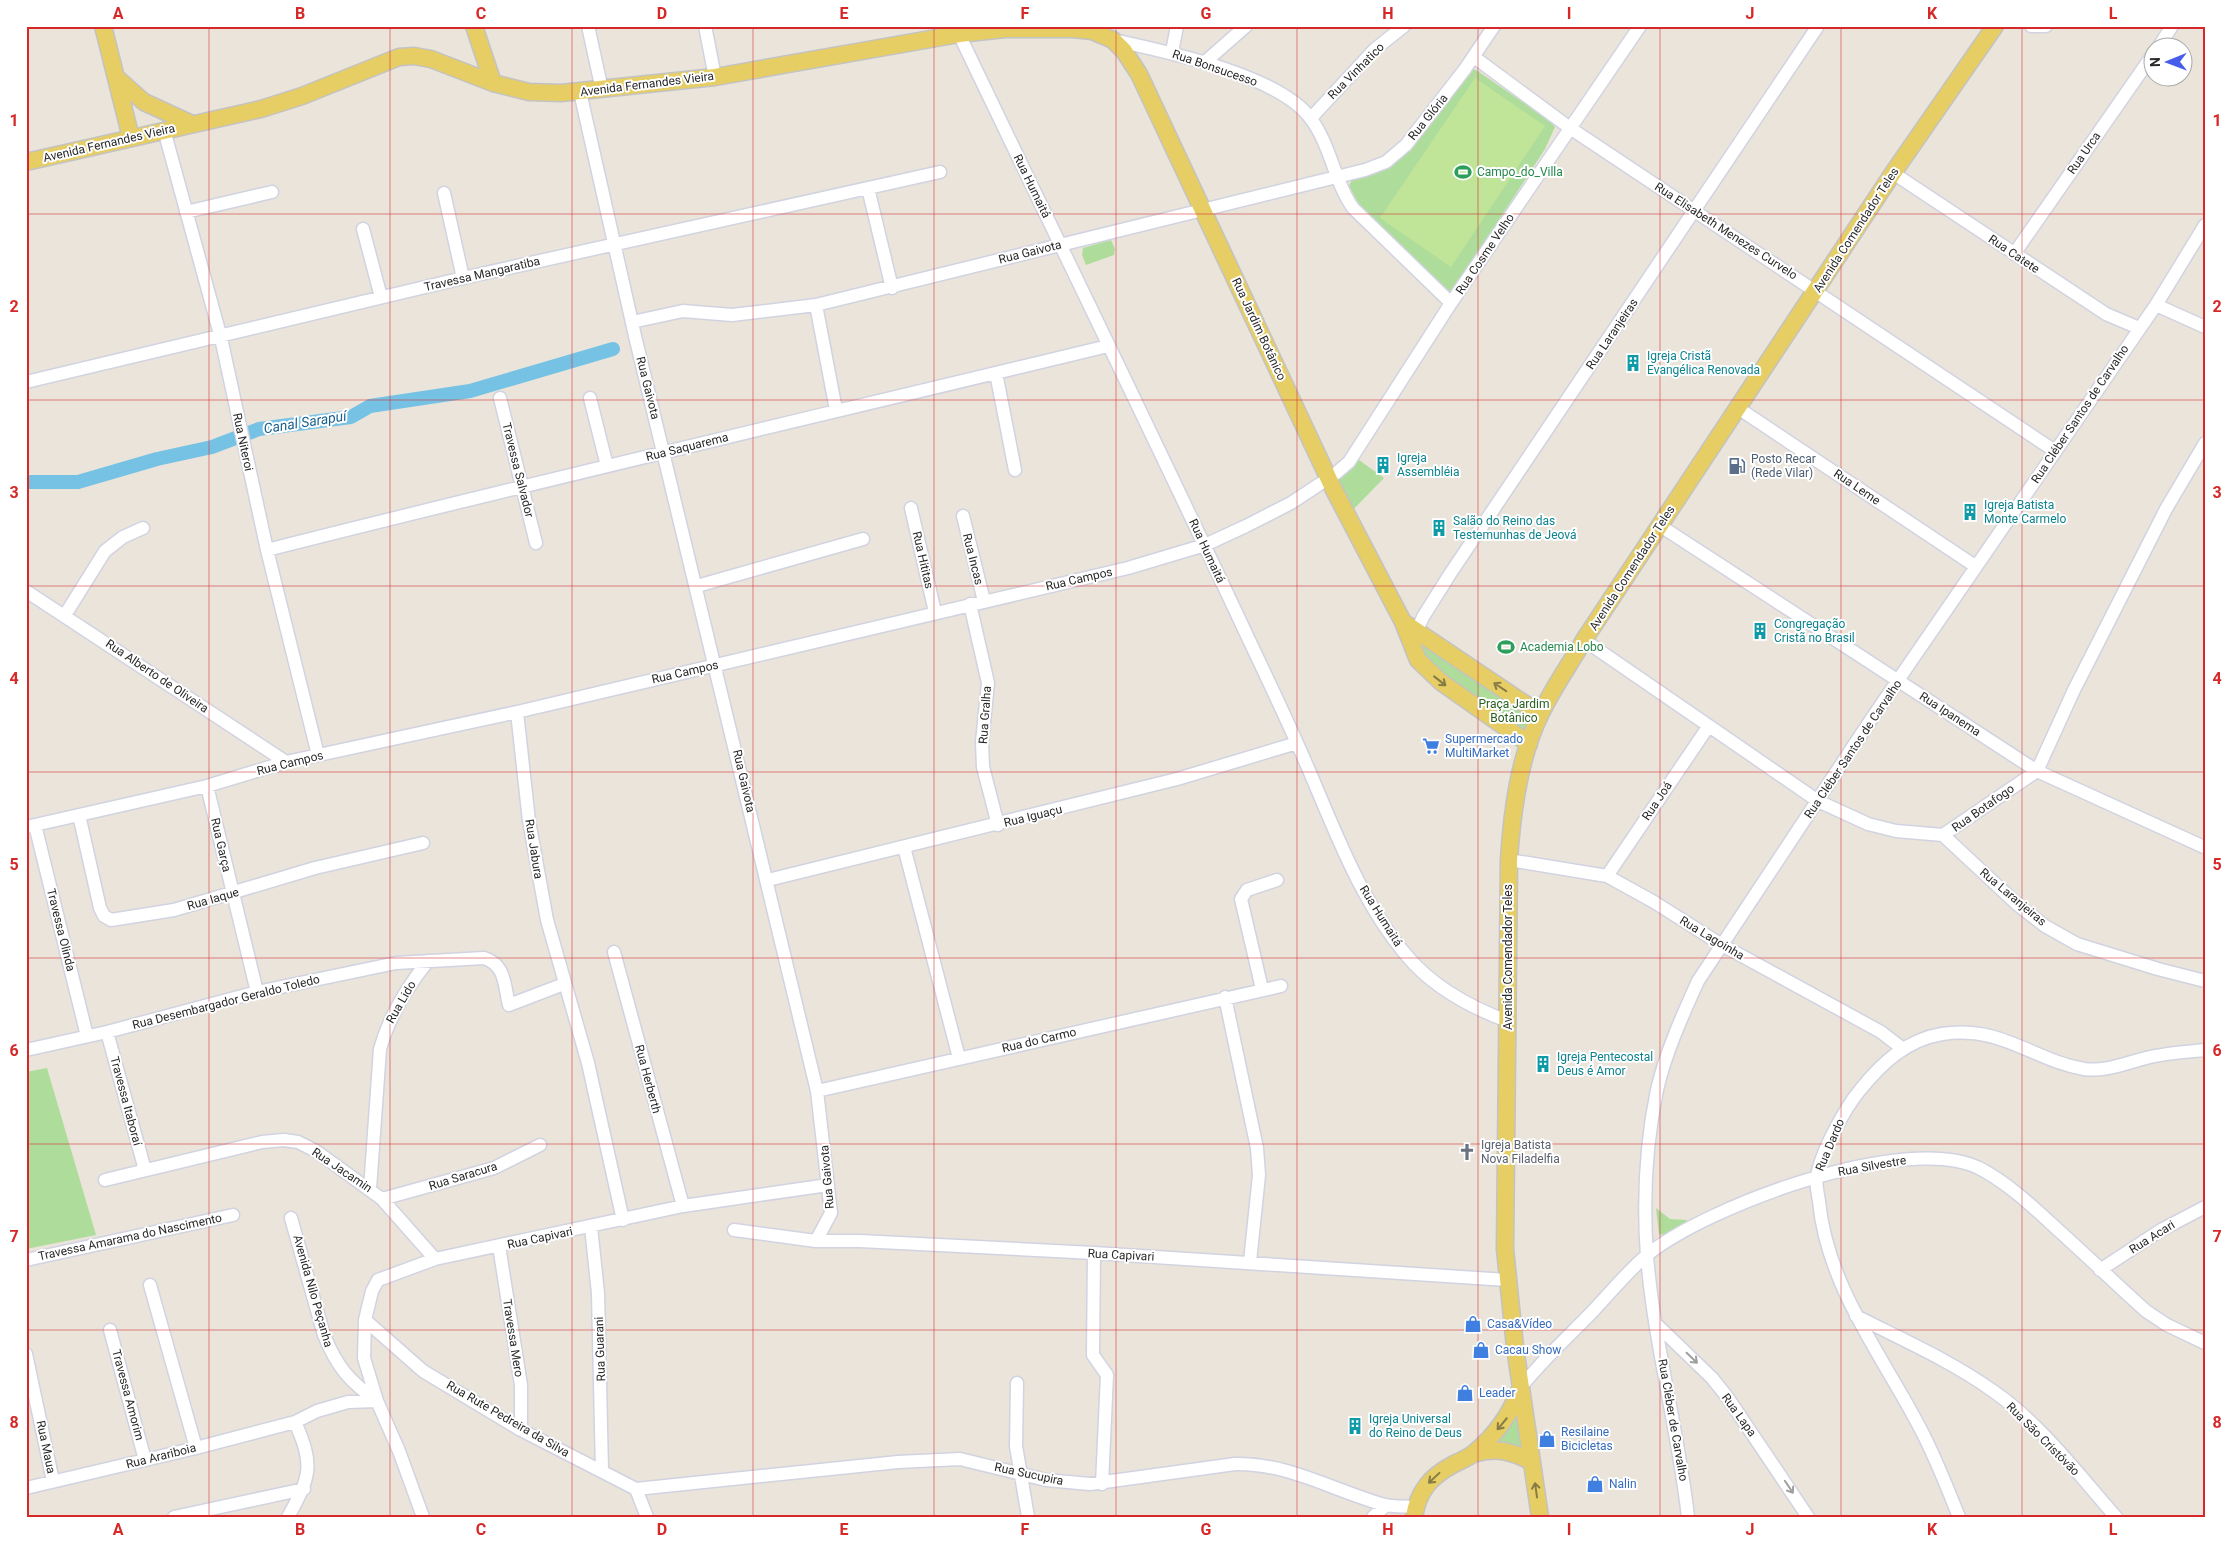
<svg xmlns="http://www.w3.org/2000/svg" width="2231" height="1543" viewBox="0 0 2231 1543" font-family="Roboto,sans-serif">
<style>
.green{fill:#aedd9b}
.pitch{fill:#c0e498}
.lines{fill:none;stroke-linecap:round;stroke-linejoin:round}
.canal{stroke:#75c2e5;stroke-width:14}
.minor-casing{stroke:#d1d3e1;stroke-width:15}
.major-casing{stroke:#c3c3c3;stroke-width:19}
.minor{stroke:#fff;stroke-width:12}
.major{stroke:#e6ce64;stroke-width:16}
.oneway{stroke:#887c46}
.oneway2{stroke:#9f9f9f}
.grid{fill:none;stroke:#d62828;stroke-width:1;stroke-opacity:0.55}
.labels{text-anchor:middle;stroke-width:4;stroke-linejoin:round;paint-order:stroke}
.street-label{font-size:12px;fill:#292929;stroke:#fff}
.leisure-label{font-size:12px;fill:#27864d;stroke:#fff;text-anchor:start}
.culture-label{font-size:12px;fill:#0d838f;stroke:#fff;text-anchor:start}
.service-label{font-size:12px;fill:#4e5e75;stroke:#fff;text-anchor:start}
.park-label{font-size:12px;fill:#29601f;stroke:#fff}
.shop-label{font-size:12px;fill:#366cbe;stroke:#fff;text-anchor:start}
.worship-label{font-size:12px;fill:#5b616d;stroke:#fff;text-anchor:start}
.water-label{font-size:14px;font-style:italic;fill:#175f8f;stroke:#fff}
.neatline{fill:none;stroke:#d62828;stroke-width:2}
.grid-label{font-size:16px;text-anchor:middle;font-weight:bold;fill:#d62828}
</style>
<rect width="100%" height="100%" fill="#eae4db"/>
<path class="green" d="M 1470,69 L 1476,70 L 1549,120 L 1555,127 L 1545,149 L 1457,284 L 1448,293 L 1361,208 L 1349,186 L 1353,177 L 1389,157 Z
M 1111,240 L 1115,249 L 1114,255 L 1086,265 L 1082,255 L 1083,248 Z
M 1348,452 L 1384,478 L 1349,514 L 1334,488 L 1340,461 Z
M 1424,644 L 1537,706 L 1527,734 L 1428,664 L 1421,653 Z
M 47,1068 L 96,1235 L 26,1249 L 26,1072 Z
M 1656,1208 L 1670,1219 L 1687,1220 C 1681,1229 1670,1237 1659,1234 Z
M 1517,1411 L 1523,1450 L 1488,1446 Z"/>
<path class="pitch" d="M 1475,78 L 1545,126 L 1451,267 L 1380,218 Z"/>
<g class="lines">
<path class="canal" d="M 26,482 L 78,482 L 157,459 L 212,447 L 259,429 L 351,417 L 370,406 L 470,391 L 613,349"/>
<g class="minor-casing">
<path id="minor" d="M 588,26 L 602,90
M 705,26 L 715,77
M 2031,26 L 2046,26
M 959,34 C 1056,237 1155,439 1250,642 C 1270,684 1290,726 1308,768 C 1336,833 1361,902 1407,956 C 1433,987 1470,1007 1507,1021
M 1113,40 C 1164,51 1280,75 1311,119 C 1331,146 1334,181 1353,208 L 1451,303
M 2158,48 L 2172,26
M 1172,52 L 1177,26
M 1474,57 L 1570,128 L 2055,451
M 1205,62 L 1246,26
M 580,92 L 635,336 L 817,1091 L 831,1213 L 816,1241
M 1311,118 L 1374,50 L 1404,26
M 164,130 L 221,338 L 267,550 L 318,755
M 1893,173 L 2091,304 L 2106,314 L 2139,328
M 868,188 L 892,288
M 444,193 L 463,278
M 186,212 L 272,192
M 363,229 L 381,297
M 2014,254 L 2154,53
M 816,305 L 836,410
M 2156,305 L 2205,327
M 632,322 L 683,311 L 732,315 L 816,305 L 1365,170 L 1386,162 L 1406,145 L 1465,69 L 1494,26
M 996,373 L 1015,470
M 26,382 L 463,278 L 940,172
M 500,398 L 536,543
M 590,398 L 607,466
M 1738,408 L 1975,566
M 911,508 L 935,612
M 963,516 L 984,601
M 1659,525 L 2037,771 L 2204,847
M 267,550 C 546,479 827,414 1108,346
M 697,586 L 863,539
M 26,591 L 286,762
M 970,604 L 988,683 L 982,742 L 983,767 L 998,825
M 65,615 L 105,551 L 123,537 L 143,528
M 1413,639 L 1423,617 L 1450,574 L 1818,26
M 1584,640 L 1818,801 L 1868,824 L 1896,831 L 1943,835 L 2037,771 L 2074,690 L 2166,509 L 2205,443
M 517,712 L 529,821 L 547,920 L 588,1063 L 623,1220
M 207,786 L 257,992
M 79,815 L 100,908 L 104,916 L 111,920 L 174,910 L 315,868 L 423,843
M 35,825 L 87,1036
M 26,827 L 207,786 L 286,762 L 517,712 L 1128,568 L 1205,545 L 1246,526 L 1291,503 L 1335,474 L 1349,462 L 1451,303 L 1640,26
M 1943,835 L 2018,905 L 2045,926 L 2077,944 L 2158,969 L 2205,981
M 904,847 L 959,1058
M 1509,860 L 1607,876 L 1654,902 L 1722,945 L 1881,1032 L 1903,1049
M 1607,876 L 1708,727
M 768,880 L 1177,779 L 1297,743
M 614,952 L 683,1206
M 1262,989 L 1241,899 L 1247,890 L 1277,880
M 1225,997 L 1257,1148 L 1259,1175 L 1250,1262
M 107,1032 L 145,1170
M 26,1050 L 107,1032 L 257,992 L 396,963 L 484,958 C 506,965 504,985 509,1005 L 564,984
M 817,1091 L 1281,986
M 105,1180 L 262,1142 L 284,1140 L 298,1142 L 316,1151 L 382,1199 L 435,1259
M 370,1189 L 380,1049 C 389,1017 407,987 428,961
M 382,1199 L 494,1168 L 540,1145
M 291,1218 L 324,1335 C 337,1367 349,1381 377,1401
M 591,1227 L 598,1293 L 602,1471
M 734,1230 L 816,1241 L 860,1241 L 1094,1253 L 1507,1280
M 499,1246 L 521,1385 L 521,1430
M 1094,1253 L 1093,1355 L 1107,1375 L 1102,1484
M 26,1260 L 233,1215
M 2100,1270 L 2161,1230 L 2205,1207
M 150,1285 L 196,1448
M 1856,1316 C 1903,1340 1951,1361 1993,1391 C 2041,1424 2078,1474 2116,1517
M 365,1320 L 423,1371 L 521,1430 L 636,1489 L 647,1517
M 1656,1324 L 1712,1378 L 1728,1398 L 1808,1517
M 110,1330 L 145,1460
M 26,1354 L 53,1481
M 1017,1383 L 1016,1446 L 1028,1517
M 1521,1387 C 1543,1359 1570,1335 1594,1310 C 1611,1292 1628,1271 1647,1255 C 1707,1206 1906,1132 1979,1168 C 2008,1183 2033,1207 2057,1229 C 2087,1256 2116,1284 2146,1311 L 2167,1325 L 2205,1343
M 26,1488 L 196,1448 L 295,1422 L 317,1411 L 348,1402 L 377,1401
M 636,1489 L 898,1462 L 960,1459 L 1046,1480 L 1090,1484 L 1235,1464 C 1289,1463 1334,1491 1385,1505 C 1394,1507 1406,1506 1416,1507
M 174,1517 L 304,1489
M 288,1517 C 311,1476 314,1465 295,1422
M 423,1517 L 399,1451 L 377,1401 L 364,1358 L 365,1320 L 372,1291 L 378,1280 L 435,1259 L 683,1206 L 828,1185
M 1373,1517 L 1386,1505
M 1688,1517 C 1678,1429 1654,1343 1647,1256 C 1643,1202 1646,1143 1657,1090 C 1665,1054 1683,1014 1698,981 L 1870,721 L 2156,305 L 2205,225
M 1959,1517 C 1947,1487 1935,1456 1920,1428 C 1882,1355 1827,1286 1819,1201 C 1818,1194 1815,1184 1817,1176 C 1821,1152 1845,1108 1860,1090 C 1882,1063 1906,1040 1942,1034 C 2002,1025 2032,1060 2084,1069 C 2105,1072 2126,1063 2146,1058 C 2165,1053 2185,1052 2205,1050"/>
</g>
<g class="major-casing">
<path id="major" d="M 103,26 L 131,138
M 474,26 L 493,83
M 117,78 L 144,102 L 192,124
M 26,162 L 261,109 L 302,96 L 399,57 L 414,56 L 431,59 L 493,83 L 529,92 L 561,93 L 715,77 L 959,34 L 1005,29 L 1073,29 L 1092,31 L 1113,40 L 1124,51 L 1139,74 L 1333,488 L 1403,622 L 1418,660 L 1441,682 L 1529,744
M 1403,622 L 1540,714
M 1473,1454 C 1496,1447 1512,1451 1532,1462
M 1414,1517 C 1418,1491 1431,1476 1454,1464 C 1460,1461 1468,1458 1474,1453 C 1496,1435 1510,1415 1520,1389
M 1540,1517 L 1515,1347 L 1505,1249 L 1509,860 C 1512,811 1519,757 1541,713 C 1553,688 1570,664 1584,640 L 1893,173 L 1995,26"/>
</g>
<use href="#minor" class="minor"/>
<use href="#major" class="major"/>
</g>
<defs><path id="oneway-shaft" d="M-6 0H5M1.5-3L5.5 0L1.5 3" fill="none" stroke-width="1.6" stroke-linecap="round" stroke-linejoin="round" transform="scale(1.25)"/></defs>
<g class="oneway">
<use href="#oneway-shaft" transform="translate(1440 681) rotate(38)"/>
<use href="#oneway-shaft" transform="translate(1500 687) rotate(-146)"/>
<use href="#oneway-shaft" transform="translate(1502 1424) rotate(130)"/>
<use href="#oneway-shaft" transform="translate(1434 1478) rotate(137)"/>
<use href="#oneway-shaft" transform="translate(1536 1490) rotate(-98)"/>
</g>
<g class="oneway2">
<use href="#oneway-shaft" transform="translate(1692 1358) rotate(44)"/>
<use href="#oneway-shaft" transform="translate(1789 1487) rotate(56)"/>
</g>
<path class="grid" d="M 209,26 L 209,1517M 390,26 L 390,1517M 572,26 L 572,1517M 753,26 L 753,1517M 934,26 L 934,1517M 1116,26 L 1116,1517M 1297,26 L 1297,1517M 1478,26 L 1478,1517M 1660,26 L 1660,1517M 1841,26 L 1841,1517M 2022,26 L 2022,1517M 26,214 L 2205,214M 26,400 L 2205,400M 26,586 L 2205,586M 26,772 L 2205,772M 26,958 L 2205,958M 26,1144 L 2205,1144M 26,1330 L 2205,1330"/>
<defs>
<g id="stadium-bare" transform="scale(1.35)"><path d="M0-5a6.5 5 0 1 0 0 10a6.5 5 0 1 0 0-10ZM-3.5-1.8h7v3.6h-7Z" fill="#2e9e5b" stroke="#fff" stroke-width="2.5" paint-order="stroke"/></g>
<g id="building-bare" transform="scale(1.35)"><path d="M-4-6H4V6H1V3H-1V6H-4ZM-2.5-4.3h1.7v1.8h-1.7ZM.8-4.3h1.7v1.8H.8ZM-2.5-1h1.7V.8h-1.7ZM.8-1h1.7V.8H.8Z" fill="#0f9aa8" stroke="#fff" stroke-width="2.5" paint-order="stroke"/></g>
<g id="fuel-bare" transform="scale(1.35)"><path d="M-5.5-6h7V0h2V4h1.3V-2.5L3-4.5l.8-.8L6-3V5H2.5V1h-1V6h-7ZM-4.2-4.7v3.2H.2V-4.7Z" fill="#5c6f8a" stroke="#fff" stroke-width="2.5" paint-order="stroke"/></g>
<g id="supermarket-bare" transform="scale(1.35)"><path d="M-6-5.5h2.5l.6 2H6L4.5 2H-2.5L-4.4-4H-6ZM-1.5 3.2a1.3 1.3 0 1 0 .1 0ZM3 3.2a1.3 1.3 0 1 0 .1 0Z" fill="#3f7fe0" stroke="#fff" stroke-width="2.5" paint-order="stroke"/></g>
<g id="church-bare" transform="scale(1.35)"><path d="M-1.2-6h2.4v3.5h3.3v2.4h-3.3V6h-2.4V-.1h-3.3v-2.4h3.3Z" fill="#6b7280" stroke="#fff" stroke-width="2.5" paint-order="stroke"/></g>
<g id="shop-bare" transform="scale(1.35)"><path d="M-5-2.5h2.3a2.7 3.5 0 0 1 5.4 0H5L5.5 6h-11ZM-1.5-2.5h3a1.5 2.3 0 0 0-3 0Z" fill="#3f7fe0" stroke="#fff" stroke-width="2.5" paint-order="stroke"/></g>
</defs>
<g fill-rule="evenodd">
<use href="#stadium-bare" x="1463" y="172"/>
<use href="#building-bare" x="1633" y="363"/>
<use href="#building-bare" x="1383" y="465"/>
<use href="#fuel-bare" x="1737" y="466"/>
<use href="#building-bare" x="1970" y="512"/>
<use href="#building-bare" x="1439" y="528"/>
<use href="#building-bare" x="1760" y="631"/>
<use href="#stadium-bare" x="1506" y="647"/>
<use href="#supermarket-bare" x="1431" y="746"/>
<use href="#building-bare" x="1543" y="1064"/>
<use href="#church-bare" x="1467" y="1152"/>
<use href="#shop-bare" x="1473" y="1324"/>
<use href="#shop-bare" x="1481" y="1350"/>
<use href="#shop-bare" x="1465" y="1393"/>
<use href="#building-bare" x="1355" y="1426"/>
<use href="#shop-bare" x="1547" y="1439"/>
<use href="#shop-bare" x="1595" y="1484"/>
</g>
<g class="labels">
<g class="street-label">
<text transform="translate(1215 68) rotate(19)" y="4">Rua Bonsucesso</text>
<text transform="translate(1356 71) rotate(-45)" y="4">Rua Vinhatico</text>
<text transform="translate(647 84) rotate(-7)" y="4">Avenida Fernandes Vieira</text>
<text transform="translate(1428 117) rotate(-51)" y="4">Rua Glória</text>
<text transform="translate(109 143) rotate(-13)" y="4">Avenida Fernandes Vieira</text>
<text transform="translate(2084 153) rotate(-55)" y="4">Rua Urca</text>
<text transform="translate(1032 186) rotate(64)" y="4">Rua Humaitá</text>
<text transform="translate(1856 230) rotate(-57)" y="4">Avenida Comendador Teles</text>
<text transform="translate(1726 231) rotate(33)" y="4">Rua Elisabeth Menezes Curvelo</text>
<text transform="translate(1030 252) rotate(-14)" y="4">Rua Gaivota</text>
<text transform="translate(1485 254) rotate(-56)" y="4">Rua Cosme Velho</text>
<text transform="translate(2014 254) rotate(34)" y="4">Rua Catete</text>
<text transform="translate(482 274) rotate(-13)" y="4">Travessa Mangaratiba</text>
<text transform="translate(1259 329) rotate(65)" y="4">Rua Jardim Botânico</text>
<text transform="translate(1612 334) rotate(-56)" y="4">Rua Laranjeiras</text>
<text transform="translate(648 388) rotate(76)" y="4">Rua Gaivota</text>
<text transform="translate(2080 414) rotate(-56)" y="4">Rua Cléber Santos de Carvalho</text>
<text transform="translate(243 442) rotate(78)" y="4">Rua Niteroi</text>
<text transform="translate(687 447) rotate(-14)" y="4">Rua Saquarema</text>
<text transform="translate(518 470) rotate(76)" y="4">Travessa Salvador</text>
<text transform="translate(1857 487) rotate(34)" y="4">Rua Leme</text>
<text transform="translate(1207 551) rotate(65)" y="4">Rua Humaitá</text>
<text transform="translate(973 559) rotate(76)" y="4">Rua Incas</text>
<text transform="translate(923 560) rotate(77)" y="4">Rua Hititas</text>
<text transform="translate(1632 568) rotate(-57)" y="4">Avenida Comendador Teles</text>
<text transform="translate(1079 579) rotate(-13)" y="4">Rua Campos</text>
<text transform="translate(685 672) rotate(-13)" y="4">Rua Campos</text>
<text transform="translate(157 676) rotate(34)" y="4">Rua Alberto de Oliveira</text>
<text transform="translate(1950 714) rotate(33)" y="4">Rua Ipanema</text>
<text transform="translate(985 715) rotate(-86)" y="4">Rua Gralha</text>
<text transform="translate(1853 749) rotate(-56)" y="4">Rua Cléber Santos de Carvalho</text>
<text transform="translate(290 763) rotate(-14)" y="4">Rua Campos</text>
<text transform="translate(744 781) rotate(77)" y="4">Rua Gaivota</text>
<text transform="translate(1657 801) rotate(-56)" y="4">Rua Joá</text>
<text transform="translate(1983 808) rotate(-35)" y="4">Rua Botafogo</text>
<text transform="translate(1033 816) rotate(-14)" y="4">Rua Iguaçu</text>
<text transform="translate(221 845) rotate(77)" y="4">Rua Garça</text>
<text transform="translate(534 849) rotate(81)" y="4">Rua Jabura</text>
<text transform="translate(2013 897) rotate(40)" y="4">Rua Laranjeiras</text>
<text transform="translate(213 899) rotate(-16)" y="4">Rua Iaque</text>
<text transform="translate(1381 916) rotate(58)" y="4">Rua Humaitá</text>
<text transform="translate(61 930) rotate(76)" y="4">Travessa Olinda</text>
<text transform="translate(1712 938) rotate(31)" y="4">Rua Lagoinha</text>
<text transform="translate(1508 957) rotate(-90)" y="4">Avenida Comendador Teles</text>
<text transform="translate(226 1002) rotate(-14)" y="4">Rua Desembargador Geraldo Toledo</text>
<text transform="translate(401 1002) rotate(-60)" y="4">Rua Lido</text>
<text transform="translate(1039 1040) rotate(-13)" y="4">Rua do Carmo</text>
<text transform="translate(648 1079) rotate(75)" y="4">Rua Herberth</text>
<text transform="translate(126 1101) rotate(75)" y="4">Travessa Itaboraí</text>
<text transform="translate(1830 1145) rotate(-67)" y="4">Rua Dardo</text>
<text transform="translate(1872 1166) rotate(-10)" y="4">Rua Silvestre</text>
<text transform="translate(342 1170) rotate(34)" y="4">Rua Jacamin</text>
<text transform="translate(463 1176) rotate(-17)" y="4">Rua Saracura</text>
<text transform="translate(827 1177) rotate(-95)" y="4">Rua Gaivota</text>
<text transform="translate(130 1237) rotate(-12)" y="4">Travessa Amarama do Nascimento</text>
<text transform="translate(2152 1237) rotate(-32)" y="4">Rua Acari</text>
<text transform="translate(540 1238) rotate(-12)" y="4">Rua Capivari</text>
<text transform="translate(1121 1255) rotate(3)" y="4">Rua Capivari</text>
<text transform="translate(313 1291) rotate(74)" y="4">Avenida Nilo Peçanha</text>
<text transform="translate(513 1338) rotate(81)" y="4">Travessa Mero</text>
<text transform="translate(600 1349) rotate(-92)" y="4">Rua Guarani</text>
<text transform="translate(128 1395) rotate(75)" y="4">Travessa Amorim</text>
<text transform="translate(1739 1415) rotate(54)" y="4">Rua Lapa</text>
<text transform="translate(508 1419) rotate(30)" y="4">Rua Rute Pedreira da Silva</text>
<text transform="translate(1673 1420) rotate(80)" y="4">Rua Cléber de Carvalho</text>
<text transform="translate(2043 1439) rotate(45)" y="4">Rua São Cristóvão</text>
<text transform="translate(46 1447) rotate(78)" y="4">Rua Maua</text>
<text transform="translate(161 1456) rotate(-14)" y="4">Rua Arariboia</text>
<text transform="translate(1029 1474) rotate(12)" y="4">Rua Sucupira</text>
</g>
<g class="leisure-label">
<text x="1477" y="176">Campo_do_Villa</text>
<text x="1520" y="651">Academia Lobo</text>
</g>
<g class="culture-label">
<text x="1647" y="360">Igreja Cristã<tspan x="1647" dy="14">Evangélica Renovada</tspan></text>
<text x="1397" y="462">Igreja<tspan x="1397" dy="14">Assembléia</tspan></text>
<text x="1984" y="509">Igreja Batista<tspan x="1984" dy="14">Monte Carmelo</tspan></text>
<text x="1453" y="525">Salão do Reino das<tspan x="1453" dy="14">Testemunhas de Jeová</tspan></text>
<text x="1774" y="628">Congregação<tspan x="1774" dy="14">Cristã no Brasil</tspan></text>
<text x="1557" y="1061">Igreja Pentecostal<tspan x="1557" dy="14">Deus é Amor</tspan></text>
<text x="1369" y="1423">Igreja Universal<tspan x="1369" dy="14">do Reino de Deus</tspan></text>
</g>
<g class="service-label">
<text x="1751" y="463">Posto Recar<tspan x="1751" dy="14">(Rede Vilar)</tspan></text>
</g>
<g class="park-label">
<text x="1514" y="708">Praça Jardim<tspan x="1514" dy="14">Botânico</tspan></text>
</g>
<g class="shop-label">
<text x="1445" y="743">Supermercado<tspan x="1445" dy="14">MultiMarket</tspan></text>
<text x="1487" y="1328">Casa&amp;Vídeo</text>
<text x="1495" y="1354">Cacau Show</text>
<text x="1479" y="1397">Leader</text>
<text x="1561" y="1436">Resilaine<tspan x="1561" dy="14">Bicicletas</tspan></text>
<text x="1609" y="1488">Nalin</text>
</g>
<g class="worship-label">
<text x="1481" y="1149">Igreja Batista<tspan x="1481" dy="14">Nova Filadelfia</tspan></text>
</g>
<g class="water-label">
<text transform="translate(305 422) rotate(-9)" y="5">Canal Sarapuí</text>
</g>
</g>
<rect width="2231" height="1543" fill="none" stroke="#ffffff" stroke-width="55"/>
<g transform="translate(2168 62) rotate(269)"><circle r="24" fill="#ffffff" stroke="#a9a9a9"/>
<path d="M0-4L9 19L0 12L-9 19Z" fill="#465dec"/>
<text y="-8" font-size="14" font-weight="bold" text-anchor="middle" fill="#292929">N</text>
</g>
<rect x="28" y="28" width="2176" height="1488" class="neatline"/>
<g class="grid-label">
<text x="118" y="19">A</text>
<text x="300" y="19">B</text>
<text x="481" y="19">C</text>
<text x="662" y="19">D</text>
<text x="844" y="19">E</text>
<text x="1025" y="19">F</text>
<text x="1206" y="19">G</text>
<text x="1388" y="19">H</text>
<text x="1569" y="19">I</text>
<text x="1750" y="19">J</text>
<text x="1932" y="19">K</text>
<text x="2113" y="19">L</text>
<text x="14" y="126">1</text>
<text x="2217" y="126">1</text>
<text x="14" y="312">2</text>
<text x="2217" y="312">2</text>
<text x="14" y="498">3</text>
<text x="2217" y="498">3</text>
<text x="14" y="684">4</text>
<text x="2217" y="684">4</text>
<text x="14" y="870">5</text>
<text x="2217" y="870">5</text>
<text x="14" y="1056">6</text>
<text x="2217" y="1056">6</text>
<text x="14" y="1242">7</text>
<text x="2217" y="1242">7</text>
<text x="14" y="1428">8</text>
<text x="2217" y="1428">8</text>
<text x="118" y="1535">A</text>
<text x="300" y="1535">B</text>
<text x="481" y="1535">C</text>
<text x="662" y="1535">D</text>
<text x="844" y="1535">E</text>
<text x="1025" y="1535">F</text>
<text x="1206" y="1535">G</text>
<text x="1388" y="1535">H</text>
<text x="1569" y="1535">I</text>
<text x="1750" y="1535">J</text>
<text x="1932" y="1535">K</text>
<text x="2113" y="1535">L</text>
</g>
</svg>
